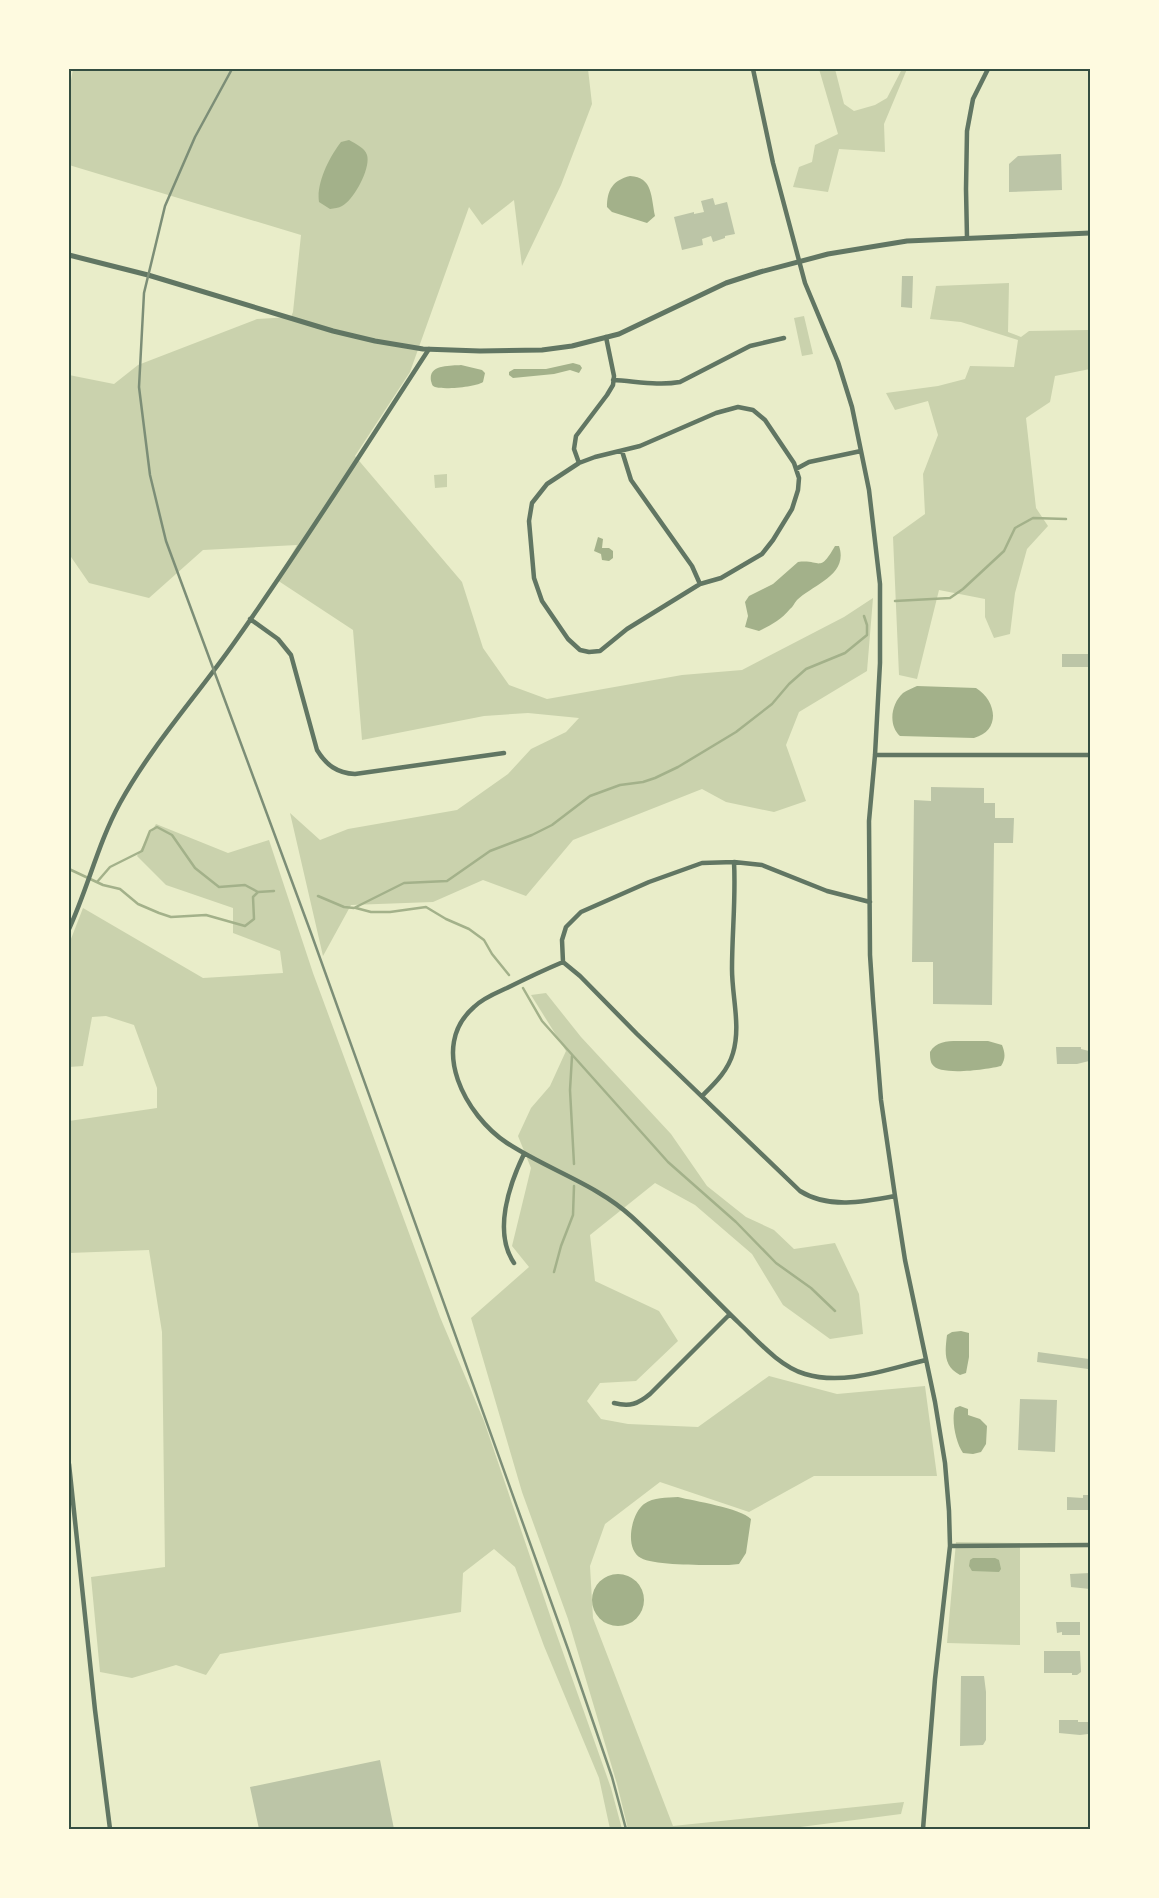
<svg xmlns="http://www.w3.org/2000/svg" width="1159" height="1898" viewBox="0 0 1159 1898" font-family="'Archivo Narrow',sans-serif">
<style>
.green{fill:#cad2ad}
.water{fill:#a3b18a}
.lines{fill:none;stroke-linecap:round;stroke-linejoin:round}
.stream{stroke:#a3b18a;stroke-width:2.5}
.building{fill:#bcc5a7}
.minor{stroke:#617663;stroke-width:4.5}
.tertiary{stroke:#617663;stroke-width:5}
.rail{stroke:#7c8e77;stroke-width:2.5}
.neatline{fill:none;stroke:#344e41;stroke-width:2}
</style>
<rect width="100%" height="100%" fill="#e9edc9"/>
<path class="green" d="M 73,69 L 588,69 L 592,104 L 561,185 L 522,266 L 514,200 L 482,225 L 469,207 L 410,372 L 355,456 L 462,582 L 483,648 L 509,685 L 547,699 L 682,675 L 742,670 L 844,617 L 873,598 L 867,671 L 799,712 L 786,745 L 806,801 L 774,812 L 726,802 L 702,789 L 573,840 L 526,896 L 483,880 L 433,902 L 351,905 L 323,956 L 290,813 L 320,840 L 348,829 L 457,810 L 508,774 L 531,749 L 566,732 L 579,718 L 528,713 L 484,716 L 362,740 L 353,630 L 277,580 L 297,545 L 203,550 L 149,598 L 89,583 L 69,554 L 69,375 L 114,384 L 138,365 L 257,319 L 291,317 L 293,312 L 301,235 L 69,165 L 69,92 Z
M 819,69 L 835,69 L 844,104 L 854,111 L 875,105 L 887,98 L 902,69 L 907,69 L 884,124 L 885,152 L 839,149 L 828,192 L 793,187 L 799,167 L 812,162 L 815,145 L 838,134 Z
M 1009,283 L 1008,332 L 1021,337 L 1029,331 L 1088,330 L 1090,347 L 1090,369 L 1055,376 L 1050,402 L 1026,418 L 1036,508 L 1048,526 L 1027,549 L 1015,593 L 1010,634 L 994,638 L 985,617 L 985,599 L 939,590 L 917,679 L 899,675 L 893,537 L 925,514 L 923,474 L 938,435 L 928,401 L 895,410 L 886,393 L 938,386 L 965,379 L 970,366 L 1014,367 L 1018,340 L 961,322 L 930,319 L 936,286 Z
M 804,316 L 813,354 L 802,356 L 794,318 Z
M 447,474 L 447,487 L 435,488 L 434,475 Z
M 156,824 L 228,853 L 269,840 L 313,973 L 440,1317 L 484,1421 L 554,1627 L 611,1788 L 622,1829 L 610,1829 L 599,1778 L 544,1646 L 515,1567 L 494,1549 L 463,1573 L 461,1612 L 220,1654 L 206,1675 L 176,1665 L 132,1678 L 100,1672 L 91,1577 L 165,1567 L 162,1332 L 149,1250 L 69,1253 L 69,1121 L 157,1108 L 157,1088 L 134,1025 L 106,1016 L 92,1017 L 83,1066 L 69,1067 L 69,944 L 83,908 L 203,978 L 283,973 L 280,951 L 233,933 L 233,908 L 166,885 L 137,856 Z
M 546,993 L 581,1037 L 671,1134 L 707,1186 L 746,1217 L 774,1230 L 794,1249 L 835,1243 L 859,1294 L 863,1334 L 830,1339 L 783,1305 L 752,1254 L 695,1205 L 655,1183 L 590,1235 L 595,1281 L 659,1311 L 678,1341 L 636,1381 L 600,1383 L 587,1401 L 601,1419 L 628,1424 L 698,1427 L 769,1376 L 837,1394 L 925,1386 L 937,1476 L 814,1476 L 749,1512 L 660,1482 L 605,1524 L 590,1566 L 593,1618 L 673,1826 L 904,1802 L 901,1814 L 785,1829 L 628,1829 L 617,1784 L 568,1619 L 522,1492 L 471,1318 L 529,1267 L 512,1246 L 531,1168 L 518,1136 L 531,1108 L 550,1086 L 566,1051 L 531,995 Z
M 956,1542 L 1020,1543 L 1020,1645 L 947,1643 Z"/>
<path class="water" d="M 349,140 C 356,144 365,148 367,155 C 371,168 354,200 342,206 C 339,208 334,208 330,209 L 319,202 C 316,183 330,156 341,142 Z
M 630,176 C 653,177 651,197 655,216 L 647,223 L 612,212 L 607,207 C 607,190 613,180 630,176 Z
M 573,363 L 580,365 L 582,368 L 579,373 L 570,370 L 554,374 L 513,378 L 509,375 L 509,372 L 514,369 L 546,369 Z
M 461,365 L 482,370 L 485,373 L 483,382 C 476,387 444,390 435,387 C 432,386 432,384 431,381 C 428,364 451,366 461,365 Z
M 598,537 L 603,539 L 602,548 L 609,548 L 613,551 L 613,558 L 609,561 L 602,560 L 601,554 L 594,551 Z
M 835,546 L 839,546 C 849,575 812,585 797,600 C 794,603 793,607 790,609 C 781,620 771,625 759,631 L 745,627 L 748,616 L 745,602 L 749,596 L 773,584 L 798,562 C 821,559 819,574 835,546 Z
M 917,686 L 976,688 C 997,701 1001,731 974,738 L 900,736 C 888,725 891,704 903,693 C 907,690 913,688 917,686 Z
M 963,1041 L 988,1041 L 1002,1045 C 1005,1053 1006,1058 1001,1066 C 989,1069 939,1077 932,1064 C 930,1061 930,1055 930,1052 C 937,1040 950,1041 963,1041 Z
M 961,1331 L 969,1333 L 969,1357 L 966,1373 L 960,1375 C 943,1366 945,1352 947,1335 L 952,1332 Z
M 960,1406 L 968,1409 L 968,1415 L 980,1419 L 987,1426 L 986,1444 L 981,1452 L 973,1454 L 963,1453 C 956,1443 951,1420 955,1408 Z
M 678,1497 C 694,1501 740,1508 751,1519 L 746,1553 L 739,1564 L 729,1565 C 710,1565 655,1566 641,1558 C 624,1549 631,1514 644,1504 C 654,1497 666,1498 678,1497 Z
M 973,1558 L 995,1558 L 999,1560 L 1001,1569 L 999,1572 L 972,1571 L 969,1566 L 970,1560 Z
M592 1600a26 26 0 1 1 52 0a26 26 0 1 1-52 0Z"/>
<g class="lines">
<path class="stream" d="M 895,601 L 950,598 L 963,589 L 1004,551 L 1015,528 L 1033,518 L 1066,519
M 69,869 L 103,885 L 120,889 L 138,904 L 159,913 L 171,917 L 206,915 L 245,926 L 254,919 L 253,897 L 258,892 L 274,891
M 97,882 L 110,867 L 142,851 L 150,831 L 157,827 L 172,835 L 195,868 L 219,887 L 245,885 L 258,892
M 318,896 L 344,907 L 354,908 L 404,883 L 447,881 L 490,851 L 532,835 L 552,825 L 590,796 L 620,785 L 643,782 L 655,778 L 678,767 L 736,732 L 772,704 L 789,684 L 806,669 L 845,653 L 867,635 L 867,625 L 864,616
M 356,908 L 371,912 L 390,912 L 426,907 L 446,919 L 469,929 L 484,940 L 492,954 L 509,975
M 523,988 L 542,1021 L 668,1162 L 736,1222 L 776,1263 L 811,1288 L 835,1311
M 572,1056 L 570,1090 L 574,1164
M 554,1272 L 561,1246 L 573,1215 L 574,1186"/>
</g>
<path class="building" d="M 1061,154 L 1062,190 L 1009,192 L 1009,164 L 1018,156 Z
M 713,198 L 715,205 L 727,202 L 735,234 L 725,236 L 725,238 L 713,242 L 711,236 L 702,239 L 703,245 L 682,250 L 674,217 L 694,212 L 694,214 L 704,212 L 701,201 Z
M 902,276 L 913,276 L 912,308 L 901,307 Z
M 1062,654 L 1090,654 L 1090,667 L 1062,667 Z
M 931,787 L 984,788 L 984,803 L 995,803 L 995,818 L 1014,818 L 1013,843 L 994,843 L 992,1005 L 933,1004 L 933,962 L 912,962 L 914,800 L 931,801 Z
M 1056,1047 L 1081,1047 L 1081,1049 L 1089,1051 L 1090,1059 L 1089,1061 L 1077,1064 L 1057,1064 Z
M 1038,1352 L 1089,1359 L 1088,1369 L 1037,1362 Z
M 1020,1399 L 1057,1400 L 1055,1452 L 1018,1450 Z
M 1083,1495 L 1090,1495 L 1090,1508 L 1088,1508 L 1088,1510 L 1067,1510 L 1067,1497 L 1083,1498 Z
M 1090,1573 L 1090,1589 L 1071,1587 L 1070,1574 Z
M 1056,1622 L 1080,1622 L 1080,1635 L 1062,1635 L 1062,1632 L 1057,1633 Z
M 1044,1651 L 1080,1651 L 1081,1672 L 1077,1675 L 1072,1675 L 1072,1673 L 1044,1673 Z
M 961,1676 L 984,1676 L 986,1692 L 986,1740 L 983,1745 L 960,1746 Z
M 1059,1720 L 1078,1720 L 1078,1722 L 1088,1722 L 1090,1723 L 1090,1731 L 1088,1734 L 1080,1735 L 1059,1733 Z
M 380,1760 L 394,1829 L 259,1829 L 250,1787 Z"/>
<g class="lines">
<path class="minor" d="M 753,69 L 773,163 L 805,283 L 838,362 L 852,407 L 869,490 L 880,584 L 880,663 L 875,755 L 869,821 L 870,955 L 873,1000 L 881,1100 L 895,1196 L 905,1260 L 935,1402 L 945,1463 L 949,1511 L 950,1546 L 935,1679 L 923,1829
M 967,238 L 966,189 L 967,131 L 973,99 L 988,69
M 613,380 C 635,381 658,386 680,382 L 750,346 L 784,338
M 738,407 L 753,410 L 765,420 L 794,463 L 799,478 L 798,490 L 792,509 L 773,540 L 762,554 L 721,578 L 700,584 L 627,629 L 600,651 L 589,652 L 580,650 L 568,639 L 542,601 L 534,578 L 529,521 L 532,503 L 547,484 L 579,463 L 595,457 L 640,446 L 716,413 Z
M 622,451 L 631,480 L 692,566 L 700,584
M 579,463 L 574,449 L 576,436 L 607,395 L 613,385 L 614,376 L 606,337
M 796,469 L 809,462 L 861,451
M 250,619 L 278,639 L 291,655 L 317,750 C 326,765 337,773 355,774 L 504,753
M 875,755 L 1090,755
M 870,902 L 827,891 L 762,865 L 734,862 L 702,863 L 649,882 L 581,912 L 566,927 L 562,940 L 563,962 C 544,970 525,979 507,988 C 496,993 483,998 474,1007 C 428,1047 466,1116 507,1143 C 548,1170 596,1184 632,1217 C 669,1251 703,1288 739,1323 C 758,1341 779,1366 805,1374 C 844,1386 888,1369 926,1360
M 69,929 C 88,888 98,843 120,803 C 152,745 196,697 234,643 C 302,547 365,447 429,349
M 563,962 L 580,976 L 637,1034 L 800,1191 C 828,1209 864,1202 895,1196
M 702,1096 C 714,1084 728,1071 733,1053 C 741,1026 732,997 732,969 C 732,933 736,897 734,862
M 514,1263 C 493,1232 509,1185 524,1154
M 614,1403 C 630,1407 638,1404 650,1394 L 730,1314
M 69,1464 L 95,1710 L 110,1829
M 950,1546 L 1090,1545"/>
<path class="tertiary" d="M 69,255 L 148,275 L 333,331 L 375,341 L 423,349 L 480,351 L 542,350 L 572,346 L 619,334 L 726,283 L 760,272 L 828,254 L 907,241 L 1090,233"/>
<path class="rail" d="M 232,69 L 195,137 L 165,206 L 144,293 L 139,387 L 150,475 L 166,541 L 311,933 L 568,1649 L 612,1777 L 626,1829"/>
</g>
<rect width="1159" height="1898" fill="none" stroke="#fefae0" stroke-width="140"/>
<rect x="70" y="70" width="1019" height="1758" class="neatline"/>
</svg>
